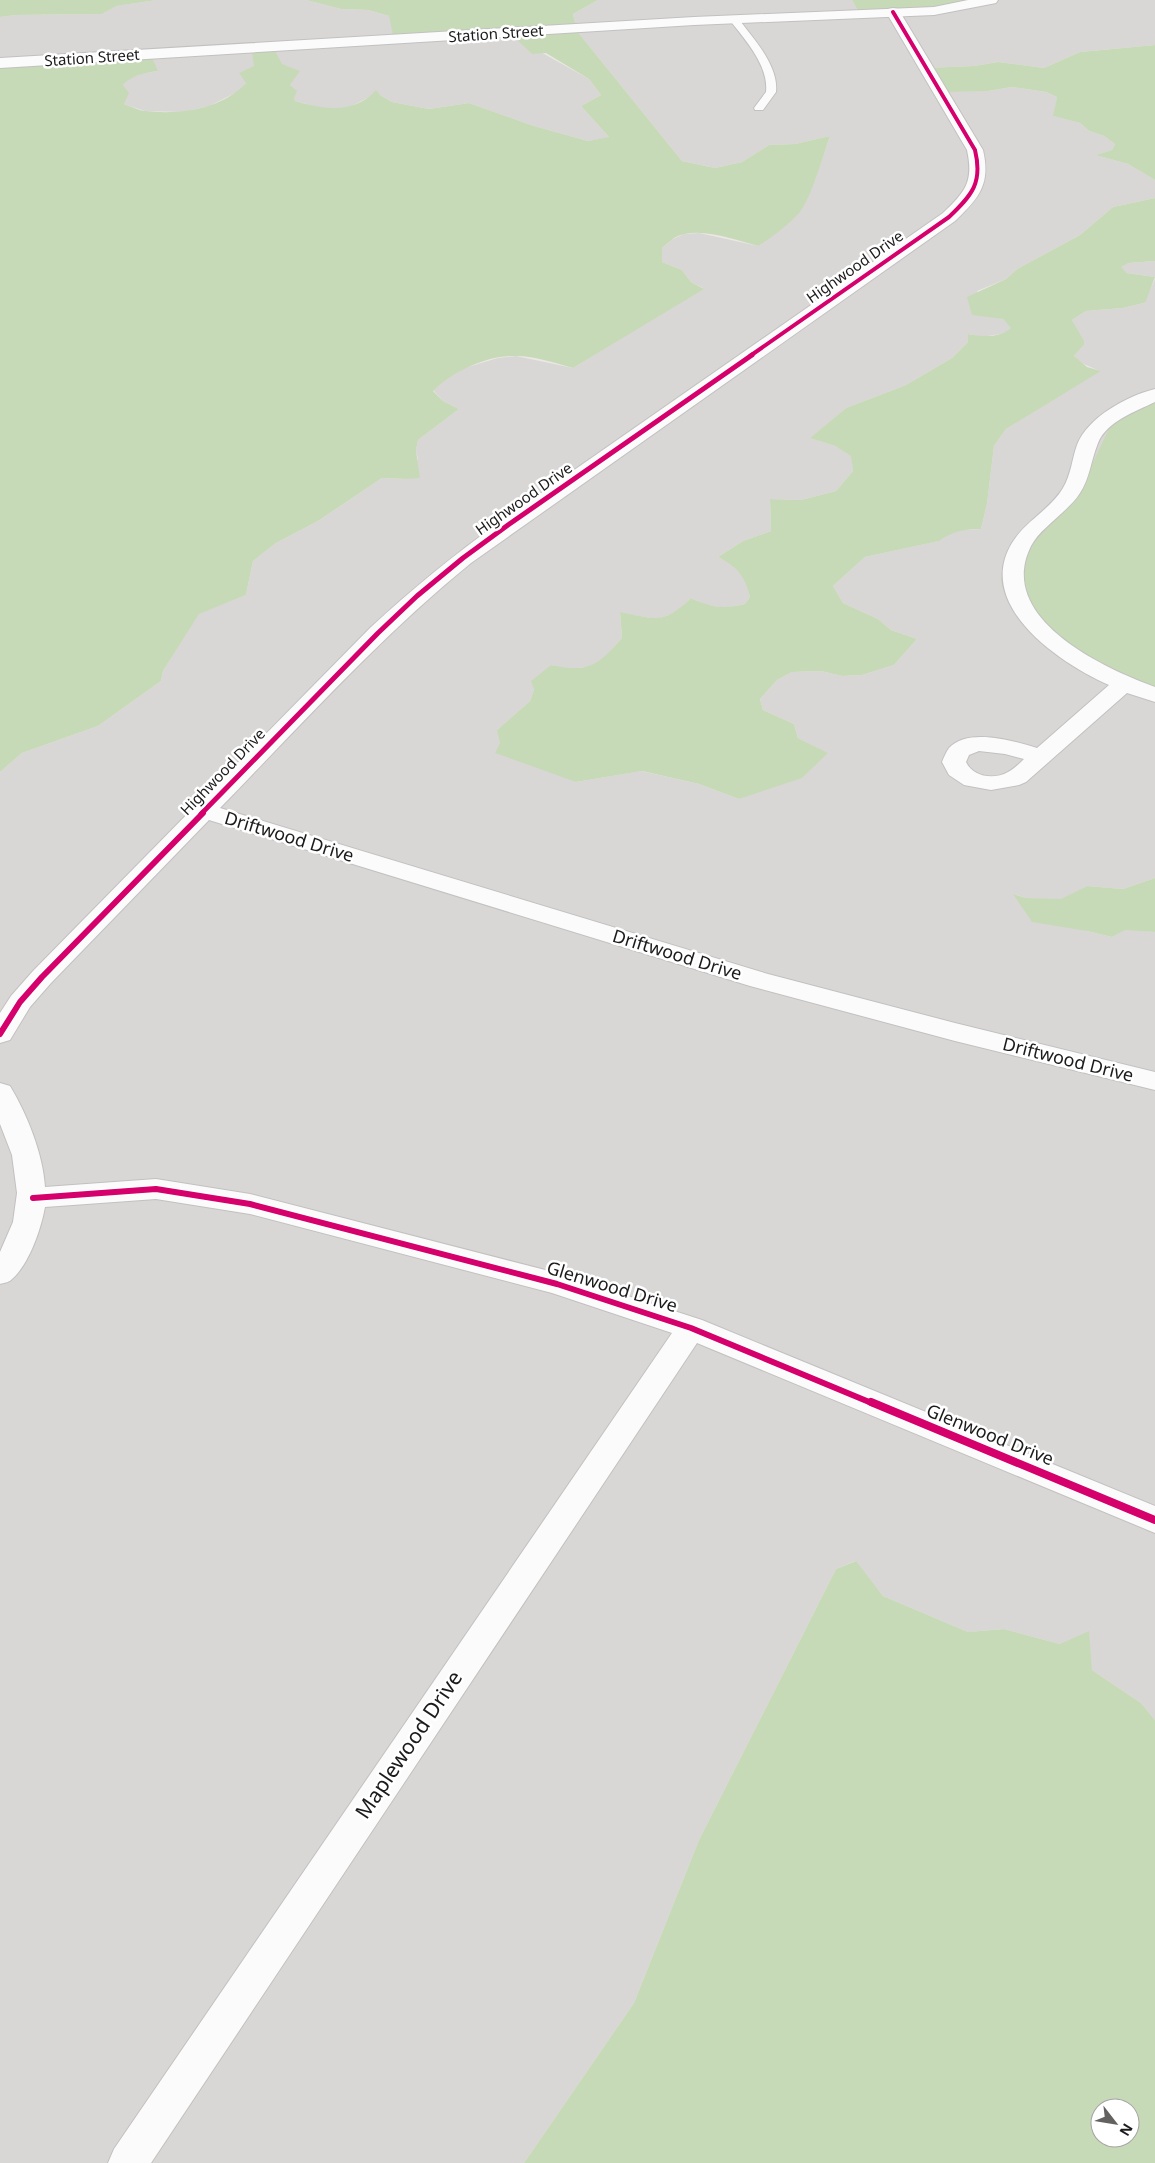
<svg xmlns="http://www.w3.org/2000/svg" width="1155" height="2163" viewBox="0 0 1155 2163" font-family="'Noto Sans',sans-serif">
<style>
.residential{fill:#d9d7d5}
.forest{fill:#c7dab7;fill-rule:evenodd}
.lines{fill:none;stroke-linecap:round;stroke-linejoin:round}
.service-casing{stroke:#c2c1c0;stroke-width:2}
.minor-casing{stroke:#c2c1c0;stroke-width:2}
.tertiary-casing{stroke:#c2c1c0;stroke-width:2}
.service{fill:#fcfbfb;fill-rule:evenodd}
.minor{fill:#fcfbfb;fill-rule:evenodd}
.tertiary{fill:#fcfbfb;fill-rule:evenodd}
.cycleway-far3-casing{stroke:#fff;stroke-width:5.5}
.cycleway-far2-casing{stroke:#fff;stroke-width:8}
.cycleway-far1-casing{stroke:#fff;stroke-width:9}
.cycleway-casing{stroke:#fff;stroke-width:11}
.cycleway-far3{stroke:#d6006c;stroke-width:4}
.cycleway-far2{stroke:#d6006c;stroke-width:5}
.cycleway-far1{stroke:#d6006c;stroke-width:6}
.cycleway{stroke:#d6006c;stroke-width:8}
.labels{text-anchor:middle;stroke-width:5;stroke-linejoin:round;paint-order:stroke}
.far-street-label{font-size:15px;fill:#1b1b1b;stroke:#fff}
.street-label{font-size:18px;fill:#1b1b1b;stroke:#fff}
.near-street-label{font-size:21px;fill:#1b1b1b;stroke:#fff}
</style>
<rect width="100%" height="100%" fill="#eae7e4"/>
<path class="residential" d="M 157,0 L 306,0 L 341,9 L 368,10 L 389,16 L 510,35 L 589,79 L 601,95 L 581,106 L 610,138 L 588,141 L 534,126 L 469,103 L 429,109 L 392,102 L 380,95 L 371,96 L 352,106 L 339,109 L 321,108 L 295,101 L 254,66 L 246,83 L 239,91 L 209,106 L 184,112 L 145,111 L 124,104 L 123,85 L 128,79 L 141,74 L 158,71 L 0,62 L 0,17 L 16,15 L 102,14 L 115,6 Z
M 598,0 L 852,0 L 859,13 L 994,0 L 1155,0 L 1155,45 L 1080,52 L 1044,68 L 998,62 L 974,66 L 927,68 L 976,90 L 988,91 L 1012,87 L 1046,92 L 1057,97 L 1054,116 L 1080,123 L 1089,131 L 1104,136 L 1115,144 L 1112,150 L 1097,155 L 1128,164 L 1155,180 L 1155,198 L 1113,207 L 1080,235 L 1017,269 L 1006,279 L 977,291 L 995,317 L 1003,319 L 1012,328 L 1006,333 L 982,337 L 969,334 L 968,342 L 952,358 L 906,385 L 846,408 L 811,438 L 835,446 L 852,456 L 853,471 L 836,491 L 801,500 L 770,499 L 771,531 L 743,541 L 718,557 L 730,563 L 746,580 L 750,597 L 745,604 L 725,608 L 706,605 L 691,598 L 675,613 L 657,619 L 620,613 L 622,638 L 602,660 L 588,667 L 567,669 L 551,665 L 534,689 L 530,701 L 497,730 L 576,782 L 641,771 L 699,784 L 739,799 L 827,753 L 798,738 L 794,724 L 763,710 L 760,699 L 777,680 L 792,672 L 821,671 L 842,676 L 862,675 L 894,665 L 917,639 L 891,630 L 878,619 L 843,603 L 833,586 L 865,557 L 938,541 L 948,534 L 962,530 L 981,529 L 987,504 L 994,446 L 1006,429 L 1100,371 L 1079,362 L 1074,356 L 1084,345 L 1072,320 L 1086,311 L 1123,308 L 1144,303 L 1155,279 L 1155,878 L 1123,889 L 1087,886 L 1061,900 L 1026,898 L 1014,894 L 1087,931 L 1112,937 L 1125,929 L 1155,932 L 1155,1720 L 1141,1703 L 1092,1670 L 1060,1644 L 1004,1629 L 968,1632 L 883,1596 L 855,1561 L 836,1569 L 699,1840 L 634,2003 L 524,2163 L 0,2163 L 0,772 L 22,753 L 98,726 L 161,681 L 163,671 L 199,613 L 246,595 L 253,561 L 276,543 L 318,521 L 382,478 L 406,479 L 418,459 L 416,450 L 418,440 L 459,409 L 443,401 L 433,390 L 444,380 L 461,369 L 498,358 L 516,356 L 573,368 L 703,288 L 691,282 L 682,270 L 662,262 L 662,248 L 673,239 L 684,234 L 699,233 L 758,246 L 800,211 L 815,180 L 830,136 L 795,144 L 769,145 L 742,162 L 715,168 L 682,161 L 577,31 L 573,14 Z
M 1155,261 L 1155,277 L 1127,273 L 1120,267 L 1129,263 Z"/>
<path class="forest" d="M 0,0 L 157,0 L 116,6 L 102,14 L 16,15 L 0,17 Z
M 306,0 L 598,0 L 573,14 L 577,31 L 682,161 L 715,168 L 742,162 L 769,145 L 795,144 L 830,136 C 823,156 812,196 800,212 C 791,223 770,239 758,246 C 734,240 697,225 674,238 C 670,241 666,245 662,248 L 662,262 L 682,270 L 691,282 L 704,289 L 573,368 C 555,363 535,356 516,356 C 488,355 453,371 433,391 L 443,401 L 459,409 L 418,440 L 416,450 L 420,478 L 406,479 L 382,478 L 318,521 L 276,543 L 253,561 L 246,595 L 199,614 L 163,671 L 161,681 L 98,726 L 22,753 L 0,772 L 0,62 L 150,53 L 158,71 C 145,73 132,75 123,85 L 129,93 L 124,104 C 131,106 139,111 146,111 C 180,115 222,109 246,83 L 239,73 L 254,66 L 251,46 L 272,45 L 282,64 L 300,71 L 290,85 L 297,91 L 294,98 L 295,101 C 323,109 354,115 376,90 L 380,95 L 392,102 L 429,109 L 469,103 L 534,126 L 588,141 L 609,137 L 581,106 L 601,95 L 589,79 L 546,53 L 532,54 L 513,36 L 394,40 L 389,16 L 368,10 L 341,9 Z
M 852,0 L 994,0 L 939,11 L 859,13 Z
M 1155,45 L 1155,180 L 1128,164 L 1096,155 L 1112,150 L 1115,144 L 1104,136 L 1089,131 L 1080,123 L 1053,116 L 1057,97 L 1046,92 L 1012,87 L 988,91 L 941,92 L 926,68 L 974,66 L 998,62 L 1044,68 L 1080,52 Z
M 1155,198 L 1155,261 L 1129,263 L 1121,267 L 1127,273 L 1155,277 L 1146,301 L 1144,303 L 1123,308 L 1086,311 L 1072,320 L 1084,341 L 1084,345 L 1074,356 L 1087,367 L 1101,371 L 1006,429 L 994,446 L 987,504 L 981,529 C 965,529 953,531 939,541 L 865,557 L 833,586 L 843,603 L 878,619 L 891,630 L 917,639 L 894,665 L 862,675 L 842,676 L 821,671 L 792,672 L 777,680 L 760,699 L 763,710 L 794,724 L 798,738 L 828,753 L 802,778 L 739,799 L 699,784 L 642,771 L 576,782 L 495,753 L 500,743 L 497,730 L 530,701 L 534,689 L 531,681 L 551,665 C 589,673 597,666 622,638 L 620,612 C 656,619 663,625 691,598 C 712,608 723,609 745,604 L 750,597 C 745,576 737,567 718,557 L 743,541 L 771,531 L 770,499 L 801,500 L 836,491 L 853,471 L 851,456 L 835,446 L 810,438 L 846,408 L 906,385 L 952,358 L 968,342 L 968,334 C 983,337 1000,338 1011,328 L 1003,319 L 972,315 L 967,297 L 1006,279 L 1017,269 L 1080,235 L 1113,207 Z
M 1155,398 L 1155,696 L 1034,627 L 1002,586 L 1001,578 L 1078,494 L 1113,420 Z
M 1155,878 L 1155,932 L 1125,930 L 1112,937 L 1087,931 L 1032,922 L 1013,894 L 1026,898 L 1061,899 L 1087,886 L 1123,889 Z
M 856,1561 L 883,1596 L 968,1632 L 1004,1629 L 1060,1644 L 1089,1631 L 1092,1670 L 1141,1703 L 1155,1720 L 1155,2163 L 524,2163 L 634,2003 L 699,1840 L 836,1569 ZM 1100,2108 L 1130,2108 L 1130,2138 L 1100,2138 Z"/>
<g class="lines">
<g class="service-casing">
<path id="service" d="M 734,16 L 737,17 C 752,37 779,65 776,92 L 763,110 L 755,110 L 754,108 L 766,92 C 769,65 744,39 729,19 Z"/>
</g>
<g class="minor-casing">
<path id="minor" d="M 893,8 L 898,9 L 900,12 L 983,150 C 991,184 979,198 955,221 L 471,563 C 380,637 302,724 220,808 L 768,974 L 955,1023 L 1155,1072 L 1155,1090 L 955,1041 L 750,986 L 209,820 L 51,983 L 30,1007 L 10,1040 L 0,1043 L 0,1013 L 11,996 L 33,971 L 370,628 C 412,589 455,554 501,521 L 943,213 C 965,192 974,182 967,150 L 886,12 L 888,9 Z
M 1155,389 L 1155,402 C 1135,412 1107,421 1098,443 C 1091,460 1090,478 1080,493 C 1068,512 1040,528 1031,546 C 995,618 1103,668 1155,687 L 1155,702 L 1127,693 L 1026,782 L 1019,785 L 991,790 L 964,785 L 949,775 L 942,762 C 944,757 946,752 949,748 C 968,727 1014,741 1037,748 L 1109,685 C 1061,664 974,606 1012,543 C 1025,521 1050,510 1063,488 C 1071,475 1072,459 1077,445 C 1088,417 1127,396 1155,389 ZM 979,751 L 1005,754 L 1024,759 C 1019,764 1014,769 1008,772 C 994,780 973,777 966,762 L 969,755 Z
M 0,1083 L 10,1086 C 27,1114 43,1154 45,1187 L 156,1179 L 250,1194 L 557,1273 L 702,1320 L 1155,1506 L 1155,1533 L 697,1343 L 151,2163 L 108,2163 L 114,2149 L 672,1333 L 552,1293 L 250,1214 L 156,1199 L 45,1207 C 41,1229 29,1265 11,1280 C 9,1282 4,1283 0,1284 L 0,1252 L 13,1222 L 17,1193 L 12,1155 L 0,1124 Z"/>
</g>
<g class="tertiary-casing">
<path id="tertiary" d="M 968,0 L 998,0 L 996,3 L 991,4 L 934,15 L 694,25 L 0,68 L 0,58 L 694,17 L 934,7 Z"/>
</g>
<use href="#service" class="service"/>
<use href="#minor" class="minor"/>
<use href="#tertiary" class="tertiary"/>
<g class="cycleway-far3-casing">
<path id="cycleway-far3" d="M 750,356 L 949,217 C 972,195 983,183 975,150 L 893,12"/>
</g>
<g class="cycleway-far2-casing">
<path id="cycleway-far2" d="M 201,814 L 378,633 L 417,596 L 463,558 L 508,525 L 752,355"/>
</g>
<g class="cycleway-far1-casing">
<path id="cycleway-far1" d="M 0,1034 L 20,1002 L 42,977 L 203,813
M 33,1198 L 156,1189 L 250,1204 L 557,1284 L 691,1328 L 874,1404"/>
</g>
<g class="cycleway-casing">
<path id="cycleway" d="M 871,1402 L 1155,1520"/>
</g>
<use href="#cycleway-far3" class="cycleway-far3"/>
<use href="#cycleway-far2" class="cycleway-far2"/>
<use href="#cycleway-far1" class="cycleway-far1"/>
<use href="#cycleway" class="cycleway"/>
</g>
<g class="labels">
<g class="far-street-label">
<text transform="translate(496 34) rotate(-4)" y="5">Station Street</text>
<text transform="translate(92 58) rotate(-4)" y="5">Station Street</text>
<text transform="translate(855 267) rotate(-35)" y="5">Highwood Drive</text>
<text transform="translate(524 499) rotate(-35)" y="5">Highwood Drive</text>
<text transform="translate(223 772) rotate(-46)" y="5">Highwood Drive</text>
</g>
<g class="street-label">
<text transform="translate(289 837) rotate(17)" y="6">Driftwood Drive</text>
<text transform="translate(677 955) rotate(17)" y="6">Driftwood Drive</text>
<text transform="translate(1068 1060) rotate(14)" y="6">Driftwood Drive</text>
<text transform="translate(612 1287) rotate(17)" y="6">Glenwood Drive</text>
<text transform="translate(990 1435) rotate(22)" y="6">Glenwood Drive</text>
</g>
<g class="near-street-label">
<text transform="translate(409 1745) rotate(-56)" y="7">Maplewood Drive</text>
</g>
</g>
<g transform="translate(1115 2123) rotate(121)"><circle r="24" fill="#ffffff" stroke="#a4a4a4"/>
<path d="M0-4L9 19L0 12L-9 19Z" fill="#636261"/>
<text y="-8" font-size="14" font-weight="bold" text-anchor="middle" fill="#1b1b1b">N</text>
</g>
</svg>
